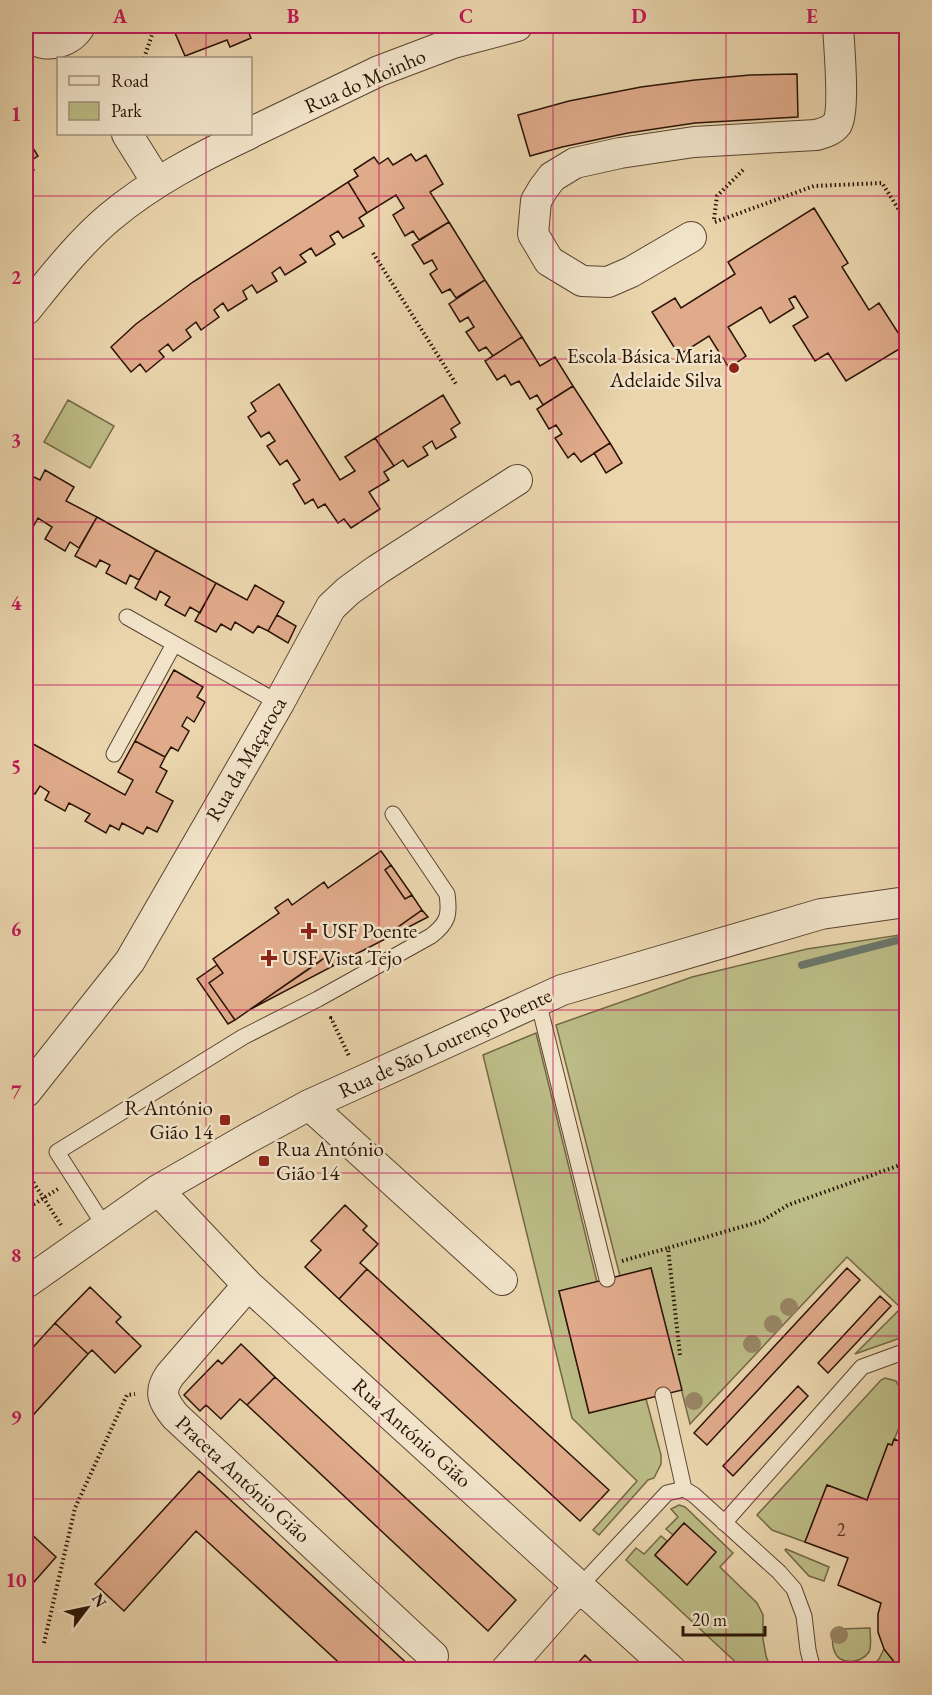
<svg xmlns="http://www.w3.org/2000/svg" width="932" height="1695" viewBox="0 0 932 1695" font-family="'EB Garamond',serif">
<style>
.green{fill:#bcbc86;stroke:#736846;stroke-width:1.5}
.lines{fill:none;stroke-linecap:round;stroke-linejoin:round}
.stream{stroke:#6c766a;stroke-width:8}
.building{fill:#e0ab8b;stroke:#2a1306;stroke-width:1.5}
.lane-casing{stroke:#5a4430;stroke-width:17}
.street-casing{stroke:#5a4430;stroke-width:32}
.path{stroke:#2a1306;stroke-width:4;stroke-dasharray:1.5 3;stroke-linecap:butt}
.lane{stroke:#f1e4ca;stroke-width:15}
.street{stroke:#f1e4ca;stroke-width:30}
.tree{fill:#998666}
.grid{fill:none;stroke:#c2185b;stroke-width:1.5;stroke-opacity:0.55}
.poi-dot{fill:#8f2418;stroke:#f1e4ca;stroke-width:2}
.labels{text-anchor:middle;stroke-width:5;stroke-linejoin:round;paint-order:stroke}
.number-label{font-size:18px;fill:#583927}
.street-label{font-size:21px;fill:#2a1306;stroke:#f1e4ca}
.poi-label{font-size:21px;fill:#2a1306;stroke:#f1e4ca;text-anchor:start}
.neatline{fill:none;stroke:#c2185b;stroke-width:2}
.grid-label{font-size:20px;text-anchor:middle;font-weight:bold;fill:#c2185b}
</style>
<rect width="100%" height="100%" fill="#ead5ad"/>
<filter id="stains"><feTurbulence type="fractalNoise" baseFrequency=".00333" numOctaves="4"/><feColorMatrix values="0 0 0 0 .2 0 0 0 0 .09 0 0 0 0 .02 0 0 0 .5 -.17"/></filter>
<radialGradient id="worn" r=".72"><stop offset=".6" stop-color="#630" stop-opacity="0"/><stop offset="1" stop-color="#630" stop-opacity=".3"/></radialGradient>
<path class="green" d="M 68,400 L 114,426 L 90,468 L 44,442 Z
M 906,934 L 906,1336 L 855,1354 L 901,1308 L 847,1257 L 690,1424 L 651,1268 L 620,1276 L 556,1025 L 692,977 L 807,949 Z
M 536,1033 L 597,1282 L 559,1291 L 589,1412 L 646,1399 L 661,1455 L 661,1464 L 654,1478 L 648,1480 L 599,1535 L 593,1530 L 637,1481 L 572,1418 L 483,1055 Z
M 885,1378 L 896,1381 L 906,1400 L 906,1410 L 892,1445 L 888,1444 L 867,1500 L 827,1485 L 805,1542 L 772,1530 L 757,1515 L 881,1380 Z
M 679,1505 L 685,1507 L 733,1553 L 720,1567 L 757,1603 L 763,1615 L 763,1639 L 766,1656 L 771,1669 L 743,1669 L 626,1560 L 636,1548 L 644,1554 L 661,1536 L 667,1541 L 655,1556 L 687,1584 L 684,1523 L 673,1535 L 666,1529 L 678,1517 L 671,1509 Z
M 786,1549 L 829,1567 L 824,1581 L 809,1576 L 785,1550 Z
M 870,1628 C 870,1636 872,1645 869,1652 C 861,1664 839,1666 834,1650 C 832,1646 833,1640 832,1636 L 838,1629 Z
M 884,1649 L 895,1663 L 904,1669 L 869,1670 L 879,1659 Z"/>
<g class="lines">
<path class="stream" d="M 802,965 L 906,938"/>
</g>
<path class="building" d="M 172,26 L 262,26 L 248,31 L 251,38 L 230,47 L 227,40 L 185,56 Z
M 797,74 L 798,117 L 695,123 L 628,133 L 562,147 L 530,156 L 518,115 L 569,101 L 641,87 L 695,80 L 750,75 Z
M 26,137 L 38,156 L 29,162 L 34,170 L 26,175 Z
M 411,154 L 416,161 L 426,155 L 443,184 L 430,192 L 449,222 L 419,240 L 413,231 L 405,236 L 393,215 L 404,208 L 396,195 L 367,213 L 348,182 L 358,176 L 354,170 L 374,157 L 379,164 L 388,158 L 393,165 Z
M 348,182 L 367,213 L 359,218 L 364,226 L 343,238 L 338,231 L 330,236 L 335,244 L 316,256 L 311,248 L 300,255 L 306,262 L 285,275 L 280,267 L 272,273 L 277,281 L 257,293 L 252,285 L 243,291 L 247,299 L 228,311 L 223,303 L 214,310 L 219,317 L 201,330 L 196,322 L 186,330 L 191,337 L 173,351 L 168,344 L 159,351 L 164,357 L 146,372 L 140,364 L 131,372 L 111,347 L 136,324 L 193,282 Z
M 814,208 L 848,263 L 842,267 L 869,310 L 879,303 L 906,345 L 846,381 L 828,353 L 815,361 L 793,326 L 808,317 L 795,296 L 789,299 L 794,308 L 770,323 L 761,307 L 728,327 L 746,356 L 729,368 L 709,336 L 679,355 L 652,312 L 675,298 L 681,308 L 735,274 L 728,262 Z
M 449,222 L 485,280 L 456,298 L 450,289 L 442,293 L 430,274 L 437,269 L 432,260 L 424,264 L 412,245 Z
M 485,280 L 522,337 L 493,356 L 486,347 L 479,351 L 466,332 L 474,327 L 468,317 L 460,322 L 449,304 Z
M 522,337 L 540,366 L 555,357 L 573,386 L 543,405 L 537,395 L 530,399 L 519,381 L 511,385 L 505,375 L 497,380 L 485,361 Z
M 279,384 L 340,480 L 355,471 L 345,457 L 375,438 L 394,466 L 384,472 L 389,480 L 369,492 L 380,509 L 351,528 L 344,519 L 338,523 L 325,504 L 318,508 L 313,499 L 305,504 L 293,484 L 300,480 L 287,460 L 280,465 L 267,446 L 275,441 L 269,432 L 261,437 L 248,417 L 256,411 L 251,403 Z
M 573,386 L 610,443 L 581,462 L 574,453 L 568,458 L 555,438 L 562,434 L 556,425 L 549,429 L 537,409 Z
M 443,395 L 460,423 L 451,429 L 456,437 L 436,449 L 432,441 L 423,447 L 428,455 L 408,467 L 403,460 L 394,466 L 375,438 Z
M 610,443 L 622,463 L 606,473 L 594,453 Z
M 45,470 L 74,487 L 66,501 L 97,517 L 79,548 L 70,542 L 65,551 L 45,539 L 52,527 L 38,518 L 26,540 L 26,486 L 32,476 L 40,480 Z
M 97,517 L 156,550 L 139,580 L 130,575 L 126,584 L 106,573 L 110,565 L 100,560 L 96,567 L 75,556 Z
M 156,550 L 216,583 L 200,613 L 190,607 L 185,616 L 165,605 L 170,597 L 160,591 L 156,600 L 135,588 Z
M 216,583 L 247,600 L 255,585 L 284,602 L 268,631 L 258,626 L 253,633 L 235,622 L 231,630 L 221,624 L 216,632 L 195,621 Z
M 277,615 L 296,626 L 288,643 L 268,631 Z
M 174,670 L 203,687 L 197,697 L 205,702 L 194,722 L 187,717 L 182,726 L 189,731 L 178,751 L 171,747 L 165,757 L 135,741 Z
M 26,740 L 125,795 L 133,780 L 118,772 L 135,741 L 165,757 L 160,767 L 167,771 L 156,792 L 173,801 L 157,832 L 147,827 L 143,834 L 122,823 L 119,830 L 110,825 L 106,833 L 85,821 L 90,814 L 69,803 L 65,811 L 45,800 L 49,792 L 40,786 L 35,794 L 26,789 Z
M 381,851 L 391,865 L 385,870 L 405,899 L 412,895 L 422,910 L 391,932 L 393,935 L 333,966 L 327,956 L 235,1020 L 209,983 L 223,973 L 213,959 L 279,913 L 275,908 L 288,899 L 292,905 L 324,882 L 328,888 Z
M 391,865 L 412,895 L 405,899 L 385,870 Z
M 422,910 L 428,917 L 393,935 L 391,932 Z
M 327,956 L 333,966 L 249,1010 L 315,965 Z
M 217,965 L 223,973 L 209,983 L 235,1020 L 228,1024 L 197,979 Z
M 345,1205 L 367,1226 L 363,1230 L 378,1244 L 360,1263 L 367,1269 L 339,1299 L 305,1267 L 321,1250 L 311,1241 Z
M 651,1268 L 682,1390 L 589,1413 L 559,1291 Z
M 847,1268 L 860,1280 L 707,1445 L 694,1433 Z
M 367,1269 L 609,1490 L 580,1521 L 339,1299 Z
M 90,1287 L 121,1317 L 116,1322 L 141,1346 L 115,1373 L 92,1350 L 88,1354 L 55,1323 Z
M 880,1296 L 891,1306 L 828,1373 L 818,1363 Z
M 55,1323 L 88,1354 L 26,1423 L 26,1355 Z
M 241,1344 L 275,1377 L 247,1405 L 240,1399 L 221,1419 L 206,1405 L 200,1411 L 184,1395 L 218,1360 L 222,1364 Z
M 275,1377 L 516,1600 L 488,1631 L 247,1405 Z
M 798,1386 L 808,1396 L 733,1476 L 723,1466 Z
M 894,1439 L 906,1444 L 906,1670 L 904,1670 L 895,1663 L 884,1649 L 878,1632 L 878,1614 L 881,1603 L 838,1585 L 848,1558 L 805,1542 L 827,1485 L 867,1500 L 888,1444 L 892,1445 Z
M 199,1471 L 414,1670 L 347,1670 L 196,1531 L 124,1611 L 95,1584 Z
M 684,1523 L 716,1552 L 687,1585 L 655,1555 Z
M 26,1529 L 56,1557 L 26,1591 Z
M 585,1655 L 600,1670 L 572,1670 Z"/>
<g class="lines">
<g class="lane-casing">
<path id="lane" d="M 127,617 L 279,703
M 114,754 L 174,644
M 538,1001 L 607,1279
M 105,1227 L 57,1152 L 243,1037 L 318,999 L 431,936 C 448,923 450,915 447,894 L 393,814
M 684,1489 L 694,1495 L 779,1572 L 794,1589 L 804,1616 L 808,1650 L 813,1670
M 724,1523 L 862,1367 L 906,1351
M 580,1586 L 667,1493 L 684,1489 L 663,1395"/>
</g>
<g class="street-casing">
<path id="street" d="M 26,30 C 28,33 29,36 32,38 C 47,50 72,41 80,26
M 250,133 L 379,71 L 453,43 L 517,26
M 127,134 L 157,182
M 691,237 L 631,272 L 608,282 L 582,281 L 549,261 L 533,234 L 536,201 L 543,189 L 552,177 L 575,163 L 620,153 L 694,142 L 816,135 C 823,133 832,131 837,124 C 845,111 839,44 838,26
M 26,310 C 52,278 78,244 110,217 C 152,182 200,157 249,134
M 26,1092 L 130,961 L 279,703 L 331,607 L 348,591 L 377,570 L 517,480
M 309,1105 L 502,1280
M 158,1190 L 248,1285 L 671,1670
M 26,1283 L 158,1190 L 250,1137 L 309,1105 L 362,1081 L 562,990 L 821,914 L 906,902
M 248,1285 L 170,1375 C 158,1392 163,1401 175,1416 L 433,1656
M 506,1670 L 580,1586"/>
</g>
<path class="path" d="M 144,58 L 155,26
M 714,219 L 717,196 L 744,169
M 715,222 L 814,186 L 882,183 L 906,221
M 373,253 L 456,384
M 332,1018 L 331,1018 L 349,1056
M 26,1171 L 61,1225
M 26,1209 L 58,1189
M 622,1261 L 668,1248
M 680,1355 L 668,1248 L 762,1221 L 788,1205 L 906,1163
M 44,1643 L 75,1508 L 127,1395 L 135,1394"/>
<use href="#lane" class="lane"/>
<use href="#street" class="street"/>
</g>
<g class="tree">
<circle cx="789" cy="1307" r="9"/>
<circle cx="773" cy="1324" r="9"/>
<circle cx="752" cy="1344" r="9"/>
<circle cx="694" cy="1401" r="9"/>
<circle cx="839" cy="1635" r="9"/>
</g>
<path class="grid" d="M 206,26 L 206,58M 379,26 L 379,1670M 553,26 L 553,1670M 726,26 L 726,1670M 206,134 L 206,1670M 26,196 L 906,196M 26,359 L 906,359M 26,522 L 906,522M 26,685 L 906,685M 26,848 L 906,848M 26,1010 L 906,1010M 26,1173 L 906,1173M 26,1336 L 906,1336M 26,1499 L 906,1499"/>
<g class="poi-dot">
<circle cx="734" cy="368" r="6"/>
<path d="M306 922h6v6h6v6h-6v6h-6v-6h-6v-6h6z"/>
<path d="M266 949h6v6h6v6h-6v6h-6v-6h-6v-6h6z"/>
<rect x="219" y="1114" width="12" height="12" rx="3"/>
<rect x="258" y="1155" width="12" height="12" rx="3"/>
</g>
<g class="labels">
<g class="number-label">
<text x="841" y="1536">2</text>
</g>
<g class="street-label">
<text transform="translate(365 81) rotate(-24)" y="7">Rua do Moinho</text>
<text transform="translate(246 759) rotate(-60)" y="7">Rua da Maçaroca</text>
<text transform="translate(445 1043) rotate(-25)" y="7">Rua de São Lourenço Poente</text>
<text transform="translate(412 1433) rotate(42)" y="7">Rua António Gião</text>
<text transform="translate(243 1479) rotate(43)" y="7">Praceta António Gião</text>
</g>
<g class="poi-label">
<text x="722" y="363" text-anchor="end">Escola Básica Maria<tspan x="722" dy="24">Adelaide Silva</tspan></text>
<text x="322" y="938">USF Poente</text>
<text x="282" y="965">USF Vista Tejo</text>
<text x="213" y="1115" text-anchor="end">R António<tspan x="213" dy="24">Gião 14</tspan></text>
<text x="276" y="1156">Rua António<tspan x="276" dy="24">Gião 14</tspan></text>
</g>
</g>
<rect width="932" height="1695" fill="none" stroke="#ead5ad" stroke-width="66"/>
<rect x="57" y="57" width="195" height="78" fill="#f1e4ca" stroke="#a1907c" stroke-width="1.5"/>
<rect x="69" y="76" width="30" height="9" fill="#f1e4ca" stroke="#a1907c" stroke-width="1.5"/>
<text x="111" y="87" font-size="18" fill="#2a1306">Road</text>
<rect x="69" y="102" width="30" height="18" fill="#bcbc86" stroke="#a1907c" stroke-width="1.5"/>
<text x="111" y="117" font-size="18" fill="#2a1306">Park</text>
<g transform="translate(87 1608) rotate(58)" stroke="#f1e4ca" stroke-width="4.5" paint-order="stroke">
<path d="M0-4.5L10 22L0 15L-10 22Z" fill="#2a1306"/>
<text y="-9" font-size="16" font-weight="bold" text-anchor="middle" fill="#2a1306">N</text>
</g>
<path d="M683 1626v9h82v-9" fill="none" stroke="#2a1306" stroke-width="3"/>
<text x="692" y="1626" font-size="18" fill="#2a1306" stroke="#f1e4ca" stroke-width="4.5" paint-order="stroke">20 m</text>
<rect x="33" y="33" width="866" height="1629" class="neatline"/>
<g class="grid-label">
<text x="120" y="23">A</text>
<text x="293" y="23">B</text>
<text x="466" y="23">C</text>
<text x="639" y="23">D</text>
<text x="812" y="23">E</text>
<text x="16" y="121">1</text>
<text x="16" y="284">2</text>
<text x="16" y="447">3</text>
<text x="16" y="610">4</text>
<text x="16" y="773">5</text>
<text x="16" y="936">6</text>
<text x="16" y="1099">7</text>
<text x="16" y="1262">8</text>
<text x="16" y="1424">9</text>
<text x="16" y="1587">10</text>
</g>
<rect width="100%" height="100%" filter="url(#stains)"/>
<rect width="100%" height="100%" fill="url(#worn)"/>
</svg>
